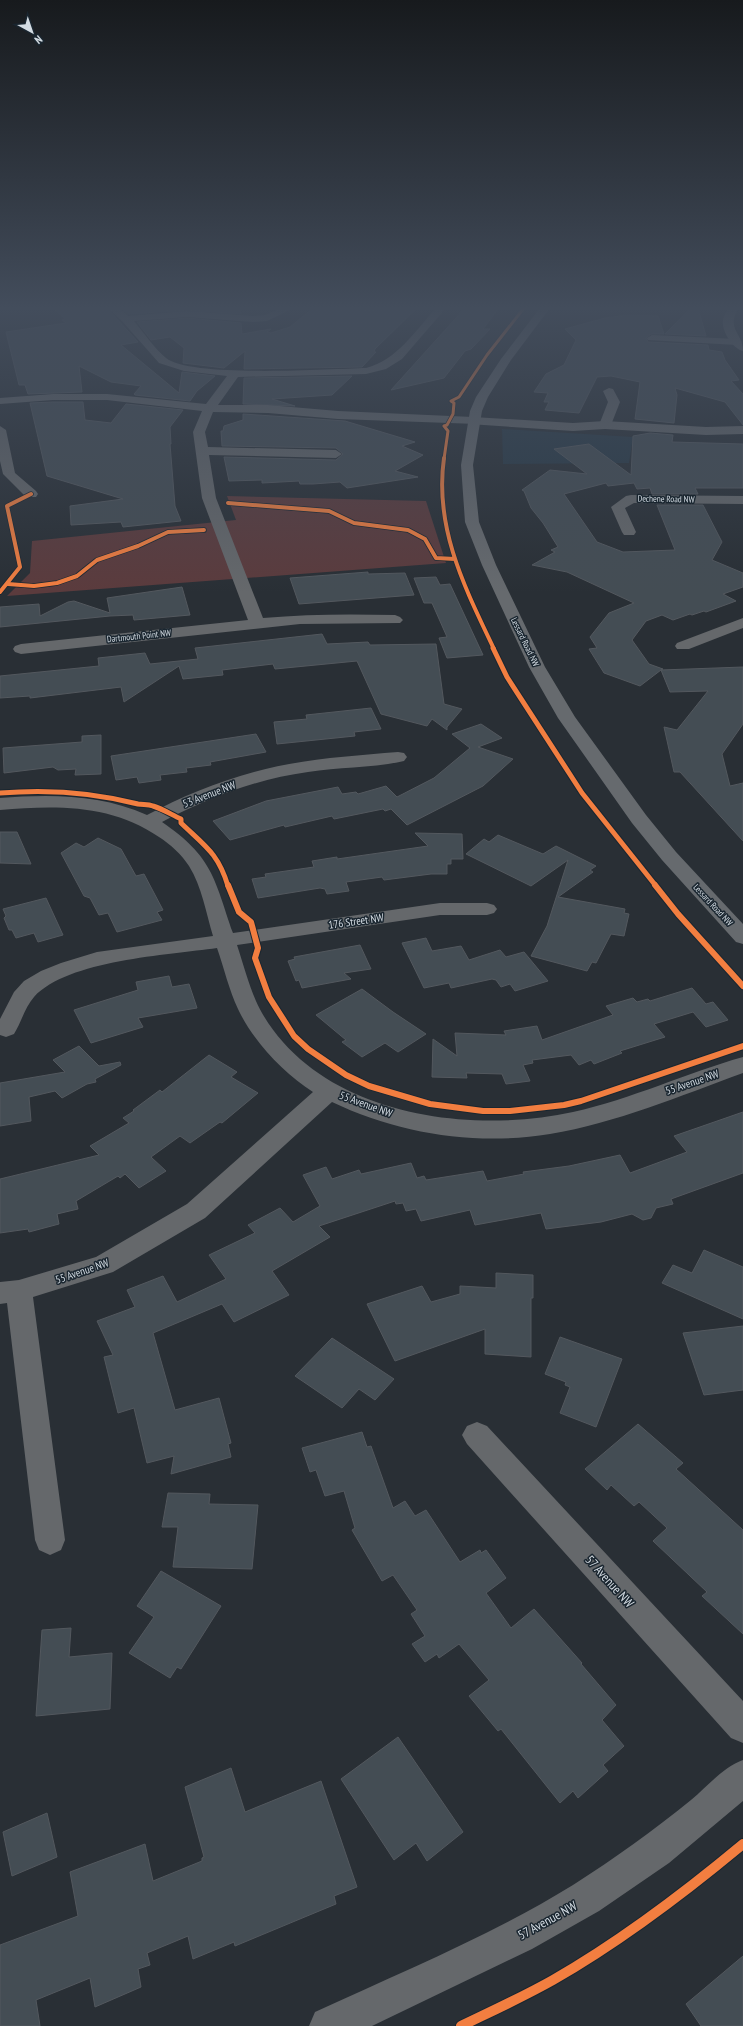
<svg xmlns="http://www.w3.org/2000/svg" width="743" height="2026" viewBox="0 0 743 2026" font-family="'PT Sans Narrow',sans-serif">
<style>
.built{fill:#283946}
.green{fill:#5b3b3d}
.building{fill:#444d54;stroke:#53585e}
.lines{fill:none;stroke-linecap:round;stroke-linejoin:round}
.minor{fill:#65686b;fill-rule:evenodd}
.tertiary{fill:#65686b;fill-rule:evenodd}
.secondary{fill:#666a6e;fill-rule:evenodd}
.cycleway-far4-casing{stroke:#1a2630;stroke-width:4.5}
.cycleway-far3-casing{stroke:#1a2630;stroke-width:5.5}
.cycleway-far2-casing{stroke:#1a2630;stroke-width:7}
.cycleway-far1-casing{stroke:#1a2630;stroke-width:8}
.cycleway-casing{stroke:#1a2630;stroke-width:12}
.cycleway-far4{stroke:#f27e40;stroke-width:3}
.cycleway-far3{stroke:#f27e40;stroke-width:4}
.cycleway-far2{stroke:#f27e40;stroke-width:5}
.cycleway-far1{stroke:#f27e40;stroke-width:6}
.cycleway{stroke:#f27e40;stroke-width:10}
.labels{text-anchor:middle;stroke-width:3;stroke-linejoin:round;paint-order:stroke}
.far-street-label{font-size:9px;fill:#d4dce3;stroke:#1a2630}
.street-label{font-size:11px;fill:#d4dce3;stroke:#1a2630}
.near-street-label{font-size:13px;fill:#d4dce3;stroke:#1a2630}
</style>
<rect width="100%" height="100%" fill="#292f35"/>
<path class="built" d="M 502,429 L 633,437 L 629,463 L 503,464 Z"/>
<path class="green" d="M 227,496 L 426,501 L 446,563 L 7,596 L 30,573 L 32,541 L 236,520 Z"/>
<path class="building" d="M 53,308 L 107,308 L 138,342 L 121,345 L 179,393 L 182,372 L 215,376 L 197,391 L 190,401 L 135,395 L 134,394 L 141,386 L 111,382 L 79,366 L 82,392 L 28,394 L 25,385 L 19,385 L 6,332 L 66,323 L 62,320 L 65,319 L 63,317 Z
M 121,308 L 240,308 L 241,314 L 187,310 L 129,314 Z
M 313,308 L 342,308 L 378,311 L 381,308 L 417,308 L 375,349 L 374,352 L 376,352 L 362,367 L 244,369 L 245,351 L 224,368 L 183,363 L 184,348 L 170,337 L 151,340 L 137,322 L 187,318 L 241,323 L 242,334 L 271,329 L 267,332 L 271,333 L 290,327 Z
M 465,308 L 499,308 L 483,329 L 490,329 L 471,349 L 465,351 L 444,378 L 391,390 Z
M 691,308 L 698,308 L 706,336 L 665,334 Z
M 628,315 L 658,316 L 664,334 L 651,334 L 646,338 L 648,342 L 708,345 L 709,350 L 722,352 L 725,360 L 739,380 L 731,381 L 743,394 L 743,425 L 725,402 L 675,388 L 677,395 L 674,423 L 635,419 L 640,382 L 611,376 L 597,377 L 579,413 L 545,410 L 549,402 L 544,402 L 548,393 L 534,392 L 546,374 L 564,365 L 576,340 L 565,329 L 605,318 Z
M 352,376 L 332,395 L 272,399 L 295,406 L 243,404 L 244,378 Z
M 53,402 L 83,402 L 85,420 L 111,423 L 126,404 L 183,410 L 170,427 L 171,444 L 170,444 L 175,506 L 181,521 L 123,527 L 121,522 L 71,525 L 70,506 L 123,499 L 47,476 L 30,403 Z
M 243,414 L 345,421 L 415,442 L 402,446 L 423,455 L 395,471 L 418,477 L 347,488 L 340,482 L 313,484 L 300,484 L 299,481 L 262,483 L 262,480 L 229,481 L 224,457 L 336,460 L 343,454 L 336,448 L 222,446 L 221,431 L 223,431 L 224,426 L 243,420 Z
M 650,433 L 673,435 L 672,442 L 743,444 L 743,488 L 695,488 L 698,494 L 652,494 L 650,488 L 637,489 L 634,483 L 608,486 L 606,483 L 564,494 L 597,542 L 623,552 L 675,550 L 657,505 L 703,505 L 722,542 L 712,560 L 743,573 L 743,587 L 723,594 L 736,601 L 706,612 L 704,611 L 692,615 L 690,614 L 673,620 L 662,615 L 646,621 L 632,640 L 649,664 L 663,669 L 661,670 L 743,667 L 743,724 L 722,754 L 730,786 L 743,783 L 743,841 L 680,772 L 674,772 L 664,727 L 677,730 L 708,691 L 670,692 L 661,670 L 640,686 L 604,673 L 589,649 L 597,648 L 590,637 L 609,613 L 634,603 L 567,572 L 532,565 L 555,552 L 551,550 L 558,547 L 543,523 L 531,508 L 524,491 L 522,490 L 550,470 L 587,474 L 554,449 L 589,444 L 631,475 L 633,436 Z
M 368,572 L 368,574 L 405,573 L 414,595 L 299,604 L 290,578 Z
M 436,577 L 440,585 L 450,584 L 483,655 L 447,658 L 439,638 L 447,637 L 432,603 L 424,603 L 414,578 Z
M 182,587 L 190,615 L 134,620 L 133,615 L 110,616 L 0,627 L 0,607 L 39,604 L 40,616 L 68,602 L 74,601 L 110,613 L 107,598 Z
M 322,634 L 327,644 L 368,642 L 370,645 L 436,644 L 444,704 L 462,709 L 447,727 L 447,730 L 432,719 L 427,726 L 381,714 L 357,661 L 275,669 L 273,664 L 222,670 L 223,675 L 183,679 L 179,666 L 124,702 L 121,687 L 30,698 L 30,696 L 0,698 L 0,676 L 99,666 L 98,658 L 145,653 L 150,664 L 198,659 L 195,648 Z
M 371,708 L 381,729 L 354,732 L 355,736 L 277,744 L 274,722 L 307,719 L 306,715 Z
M 481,724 L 502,738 L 478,747 L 513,759 L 483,786 L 407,825 L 391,809 L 385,811 L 383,809 L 334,819 L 332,816 L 285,827 L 284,825 L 230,840 L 213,821 L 266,801 L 338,787 L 342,794 L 356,792 L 358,794 L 386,786 L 397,797 L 434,778 L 470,748 L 452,734 Z
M 256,734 L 266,752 L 210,762 L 211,765 L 186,768 L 187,772 L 160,775 L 161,780 L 139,783 L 137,777 L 116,780 L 111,756 Z
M 101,735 L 101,774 L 75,775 L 76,769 L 58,770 L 53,767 L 4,773 L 3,748 L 82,742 L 82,736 Z
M 0,832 L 17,832 L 31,864 L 0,863 Z
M 415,833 L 462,834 L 463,859 L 451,859 L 451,864 L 447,864 L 447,874 L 431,874 L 384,880 L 382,877 L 346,882 L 349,891 L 327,894 L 325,889 L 320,888 L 258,898 L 252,879 L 266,877 L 265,874 L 314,867 L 312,861 L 337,857 L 337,859 L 428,846 Z
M 498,835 L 543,854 L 556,846 L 596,866 L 590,870 L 593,872 L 558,897 L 625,909 L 624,913 L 629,914 L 624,936 L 611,934 L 596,963 L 592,962 L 587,971 L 531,956 L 547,926 L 568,860 L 531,886 L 466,854 L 484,839 L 489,842 Z
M 98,838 L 121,849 L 136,876 L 144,874 L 163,910 L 157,912 L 162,920 L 117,932 L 108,913 L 99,915 L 90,898 L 84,896 L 61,853 L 76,843 L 84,847 Z
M 46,898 L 63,935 L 38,942 L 34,933 L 16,938 L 12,930 L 9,930 L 4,918 L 6,916 L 3,909 Z
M 426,938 L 432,951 L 461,946 L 469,960 L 500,950 L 506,957 L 524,952 L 548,981 L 515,991 L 510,984 L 501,987 L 496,980 L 492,979 L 451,988 L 449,983 L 424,988 L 402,943 Z
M 360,945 L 371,969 L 344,973 L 351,979 L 302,988 L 299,980 L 296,981 L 288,961 L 295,959 L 294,957 Z
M 169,976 L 172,987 L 189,984 L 197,1008 L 138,1018 L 143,1027 L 91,1043 L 74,1010 L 138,990 L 136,982 Z
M 692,988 L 706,1004 L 713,1002 L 728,1020 L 706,1027 L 693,1012 L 654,1024 L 665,1037 L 620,1051 L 622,1053 L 594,1064 L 591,1060 L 579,1065 L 571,1055 L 532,1060 L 533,1063 L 523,1065 L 530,1081 L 506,1084 L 502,1074 L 466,1073 L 467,1078 L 432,1077 L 433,1039 L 457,1056 L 455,1033 L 506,1035 L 504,1031 L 537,1026 L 542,1040 L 613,1015 L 606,1006 L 633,998 L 637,1002 L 648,999 L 650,1001 Z
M 362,989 L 393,1012 L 426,1034 L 398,1052 L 385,1043 L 362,1057 L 342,1042 L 346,1040 L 316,1015 Z
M 79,1046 L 99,1066 L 120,1062 L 121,1065 L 95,1079 L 96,1082 L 87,1084 L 62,1098 L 55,1091 L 29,1097 L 31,1121 L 0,1126 L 0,1083 L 65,1072 L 53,1060 Z
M 209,1055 L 237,1072 L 231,1077 L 258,1093 L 222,1123 L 220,1122 L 190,1143 L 180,1136 L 151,1157 L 166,1171 L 139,1188 L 125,1174 L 120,1178 L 118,1176 L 76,1201 L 78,1209 L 57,1214 L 59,1224 L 29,1232 L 28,1229 L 0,1233 L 0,1179 L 99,1155 L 90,1146 L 129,1123 L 123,1118 L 134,1111 L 133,1110 L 160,1090 L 162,1092 Z
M 743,1112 L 743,1173 L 671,1199 L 673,1204 L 656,1208 L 651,1218 L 643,1220 L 632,1214 L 601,1222 L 546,1229 L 541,1213 L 475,1225 L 470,1210 L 421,1221 L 416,1209 L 406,1211 L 403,1203 L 396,1204 L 395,1201 L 319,1226 L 330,1237 L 272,1271 L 289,1295 L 234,1322 L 222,1304 L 153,1333 L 175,1410 L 219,1398 L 231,1443 L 228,1444 L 231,1457 L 171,1474 L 174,1456 L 147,1463 L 134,1408 L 118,1413 L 104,1357 L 113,1355 L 97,1321 L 135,1307 L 127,1290 L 163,1276 L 177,1302 L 226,1279 L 209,1255 L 255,1233 L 248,1225 L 280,1208 L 293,1222 L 320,1206 L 303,1175 L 326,1167 L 332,1179 L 359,1170 L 361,1174 L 411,1163 L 417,1178 L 424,1176 L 426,1180 L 483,1171 L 487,1181 L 524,1174 L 523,1172 L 569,1166 L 620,1155 L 630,1173 L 687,1152 L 674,1136 Z
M 704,1250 L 743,1267 L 743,1319 L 662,1283 L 673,1265 L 692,1273 Z
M 496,1273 L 533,1275 L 533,1298 L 531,1298 L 531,1357 L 485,1354 L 485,1329 L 395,1361 L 367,1304 L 422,1286 L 431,1302 L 460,1294 L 460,1286 L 496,1288 Z
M 743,1326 L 743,1390 L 704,1395 L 683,1333 Z
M 560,1337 L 622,1359 L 596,1427 L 560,1413 L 570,1387 L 565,1385 L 566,1382 L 545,1374 Z
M 332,1338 L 394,1379 L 375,1400 L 359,1389 L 342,1408 L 295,1376 Z
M 638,1424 L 683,1463 L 676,1469 L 743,1530 L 743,1634 L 702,1596 L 707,1592 L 653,1541 L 667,1528 L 639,1502 L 634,1506 L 611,1485 L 607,1490 L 585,1469 Z
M 362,1432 L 367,1447 L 371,1446 L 393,1508 L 405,1501 L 415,1516 L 426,1510 L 460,1562 L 480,1550 L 481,1553 L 486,1550 L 506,1578 L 486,1593 L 511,1628 L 534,1609 L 582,1663 L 581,1664 L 616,1705 L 602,1720 L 624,1746 L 603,1765 L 608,1771 L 578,1798 L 573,1791 L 560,1803 L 501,1729 L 498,1731 L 469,1696 L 489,1680 L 459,1644 L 439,1658 L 437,1654 L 425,1662 L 412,1644 L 425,1636 L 411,1614 L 417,1610 L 393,1575 L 382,1581 L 352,1530 L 355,1528 L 344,1491 L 325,1496 L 316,1470 L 310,1472 L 302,1448 Z
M 168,1493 L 210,1494 L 209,1504 L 258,1505 L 252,1569 L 173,1567 L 178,1527 L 162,1527 Z
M 161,1571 L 221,1606 L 181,1669 L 177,1667 L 170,1678 L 129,1653 L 154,1617 L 137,1606 Z
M 71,1628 L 69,1657 L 112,1653 L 110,1709 L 36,1716 L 42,1630 Z
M 398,1737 L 463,1832 L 427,1861 L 416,1843 L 394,1860 L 341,1779 Z
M 231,1768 L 245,1812 L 321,1781 L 357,1887 L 334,1896 L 336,1904 L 235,1946 L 234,1942 L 193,1959 L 188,1936 L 147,1953 L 150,1965 L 138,1969 L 141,1987 L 95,2007 L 90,1978 L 36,2000 L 40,2026 L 0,2026 L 0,1945 L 78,1916 L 70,1872 L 145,1844 L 153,1881 L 202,1861 L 202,1858 L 204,1857 L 185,1787 Z
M 47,1813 L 57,1857 L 12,1876 L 3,1832 Z
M 743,1956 L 743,2026 L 701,2026 L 686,2004 Z"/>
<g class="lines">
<path class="minor" d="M 108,308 L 119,308 L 128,316 L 187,311 L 253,316 L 265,315 L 281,308 L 294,308 L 267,321 L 253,322 L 187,317 L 134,321 C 144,333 154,348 166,358 C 191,378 329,369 366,368 C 397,360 415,331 436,308 L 446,308 L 402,359 L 386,369 L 366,374 L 238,377 L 218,405 L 268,405 L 338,411 L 473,417 L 479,421 L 477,424 L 338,419 L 268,413 L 213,412 L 205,432 L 208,447 L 336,450 L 342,454 L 336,458 L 209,455 L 216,498 L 263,618 C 307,614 350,614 395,615 L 400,617 L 403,620 L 400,623 L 300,624 L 21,654 L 15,652 L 13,649 L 15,646 L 21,644 L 248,620 L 202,498 L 193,432 L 202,411 L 107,400 L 53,400 L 0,404 L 0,398 L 53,394 L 107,394 L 206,404 L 227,376 L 184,371 L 159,363 L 122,321 Z
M 652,335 L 737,339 L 742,342 L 737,345 L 648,340 L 647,338 Z
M 609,388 L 613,389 L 620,402 L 611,425 L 605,429 L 599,425 L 608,402 L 603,391 Z
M 0,426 L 6,430 L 15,473 L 36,491 L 38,494 L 36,497 L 26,497 L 3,474 L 0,461 Z
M 631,495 L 743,496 L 743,504 L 634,503 L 625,508 L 636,532 L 634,535 L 624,535 L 622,532 L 611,507 L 626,496 Z
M 743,618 L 743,628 L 689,649 L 677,649 L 675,646 L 677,643 Z
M 398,752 L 404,753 L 407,757 L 404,761 C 373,768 339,767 308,772 C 256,779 208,798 162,822 C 213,857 214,878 233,933 L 440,903 L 487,903 L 494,905 L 497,909 L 494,913 L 487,915 L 440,915 L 237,945 C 244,966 251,994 262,1013 C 321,1115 468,1135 573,1112 C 632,1099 686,1073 743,1057 L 743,1073 C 680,1096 616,1123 550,1134 C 477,1146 399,1134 332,1102 L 205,1218 L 113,1272 L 33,1297 L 65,1540 L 61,1550 L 50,1555 L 39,1550 L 35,1540 L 7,1303 L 0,1304 L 0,1282 L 19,1280 L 96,1257 L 187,1204 L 313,1092 C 283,1073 253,1041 238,1009 C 229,990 224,968 217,948 C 168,955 68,960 34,997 C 25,1007 21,1023 14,1034 L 6,1037 L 0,1035 L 0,1019 L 14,992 L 24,981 L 41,971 L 61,963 L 97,952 L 213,936 C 206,913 202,887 189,866 C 182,855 170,844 159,837 C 112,804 55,805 0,810 L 0,798 C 49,794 101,794 147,815 C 181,797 217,782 254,772 C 301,759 350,756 398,752 Z
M 477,1422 L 487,1426 L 743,1701 L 743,1743 L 731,1738 L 467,1444 L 462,1435 L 467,1426 Z"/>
<path class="tertiary" d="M 729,308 L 739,308 C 725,329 743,332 743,351 C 733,349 721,331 723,320 C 724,315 726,312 729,308 Z
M 473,417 L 573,423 L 605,421 L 706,427 L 743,426 L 743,434 L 706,435 L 605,429 L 573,431 L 469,424 L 467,421 Z
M 743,1760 L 743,1801 L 669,1863 L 599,1911 L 532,1949 L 372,2026 L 309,2026 L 315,2012 C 401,1972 492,1935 573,1885 C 614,1859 654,1830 691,1800 C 708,1786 722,1768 743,1760 Z"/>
<path class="secondary" d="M 540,308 L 550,308 L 511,360 L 488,397 L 482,411 L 473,465 L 479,522 L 496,565 L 545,667 L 575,717 L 646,815 L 676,852 L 743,924 L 743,944 L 736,942 L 662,860 L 632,823 L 558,718 L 529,667 L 482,565 L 465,522 L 461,465 L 470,411 L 476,397 L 501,359 Z"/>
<g class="cycleway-far4-casing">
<path id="cycleway-far4" d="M 444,459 L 448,431 L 444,426 L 447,425 L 453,414 L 454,403 L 451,401 L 459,397 L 487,355 L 524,308"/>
</g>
<g class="cycleway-far3-casing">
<path id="cycleway-far3" d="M 444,458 C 434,528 465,588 494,649
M 228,503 L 329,511 L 354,523 L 408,530 L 425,539 L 436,558 L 455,559
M 8,584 L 34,586 L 57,583 L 77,576 L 97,560 L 138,546 L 168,532 L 204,530
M 0,592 L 20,567 L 7,506 L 31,494"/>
</g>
<g class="cycleway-far2-casing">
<path id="cycleway-far2" d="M 493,648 L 507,677 L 582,793 L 656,886
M 0,793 C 47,789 92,792 138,804 C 143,805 148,804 153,806 C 163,809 172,815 181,819 L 181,823 C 205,846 218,853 228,886"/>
</g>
<g class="cycleway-far1-casing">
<path id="cycleway-far1" d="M 228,885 L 239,912 L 251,922 L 258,948 L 255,958 L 269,997 L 294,1036 L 308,1049 L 346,1075 L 369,1086 L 430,1104 L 483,1111 L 510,1111 L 564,1105 L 581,1101 L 743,1046
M 655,885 L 678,914 L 743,986"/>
</g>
<g class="cycleway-casing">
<path id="cycleway" d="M 461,2026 C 492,2011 523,1997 553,1980 C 621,1941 683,1894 743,1844"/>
</g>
<use href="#cycleway-far4" class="cycleway-far4"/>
<use href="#cycleway-far3" class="cycleway-far3"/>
<use href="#cycleway-far2" class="cycleway-far2"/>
<use href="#cycleway-far1" class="cycleway-far1"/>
<use href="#cycleway" class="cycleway"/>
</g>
<linearGradient id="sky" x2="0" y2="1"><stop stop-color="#171a1d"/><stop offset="0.52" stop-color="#434d5c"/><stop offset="1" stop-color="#434d5c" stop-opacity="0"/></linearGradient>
<rect width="743" height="592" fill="url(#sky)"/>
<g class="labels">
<g class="far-street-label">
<text transform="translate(666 499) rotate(1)" y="3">Dechene Road NW</text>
<text transform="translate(139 636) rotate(-6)" y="3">Dartmouth Point NW</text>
<text transform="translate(525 642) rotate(64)" y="3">Lessard Road NW</text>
<text transform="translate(713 905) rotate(47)" y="3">Lessard Road NW</text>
</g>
<g class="street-label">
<text transform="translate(209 794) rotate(-21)" y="4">53 Avenue NW</text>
<text transform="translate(356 921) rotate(-8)" y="4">176 Street NW</text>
<text transform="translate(692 1082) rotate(-19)" y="4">55 Avenue NW</text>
<text transform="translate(366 1104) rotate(20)" y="4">55 Avenue NW</text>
<text transform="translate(82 1271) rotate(-19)" y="4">55 Avenue NW</text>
</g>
<g class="near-street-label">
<text transform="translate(610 1581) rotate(48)" y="5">57 Avenue NW</text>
<text transform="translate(547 1920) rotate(-29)" y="5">57 Avenue NW</text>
</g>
</g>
<g transform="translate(32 32) rotate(140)" stroke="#1a2630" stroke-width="3" paint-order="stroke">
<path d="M0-3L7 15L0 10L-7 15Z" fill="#d4dce3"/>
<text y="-6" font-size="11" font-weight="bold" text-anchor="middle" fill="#d4dce3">N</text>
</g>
</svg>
